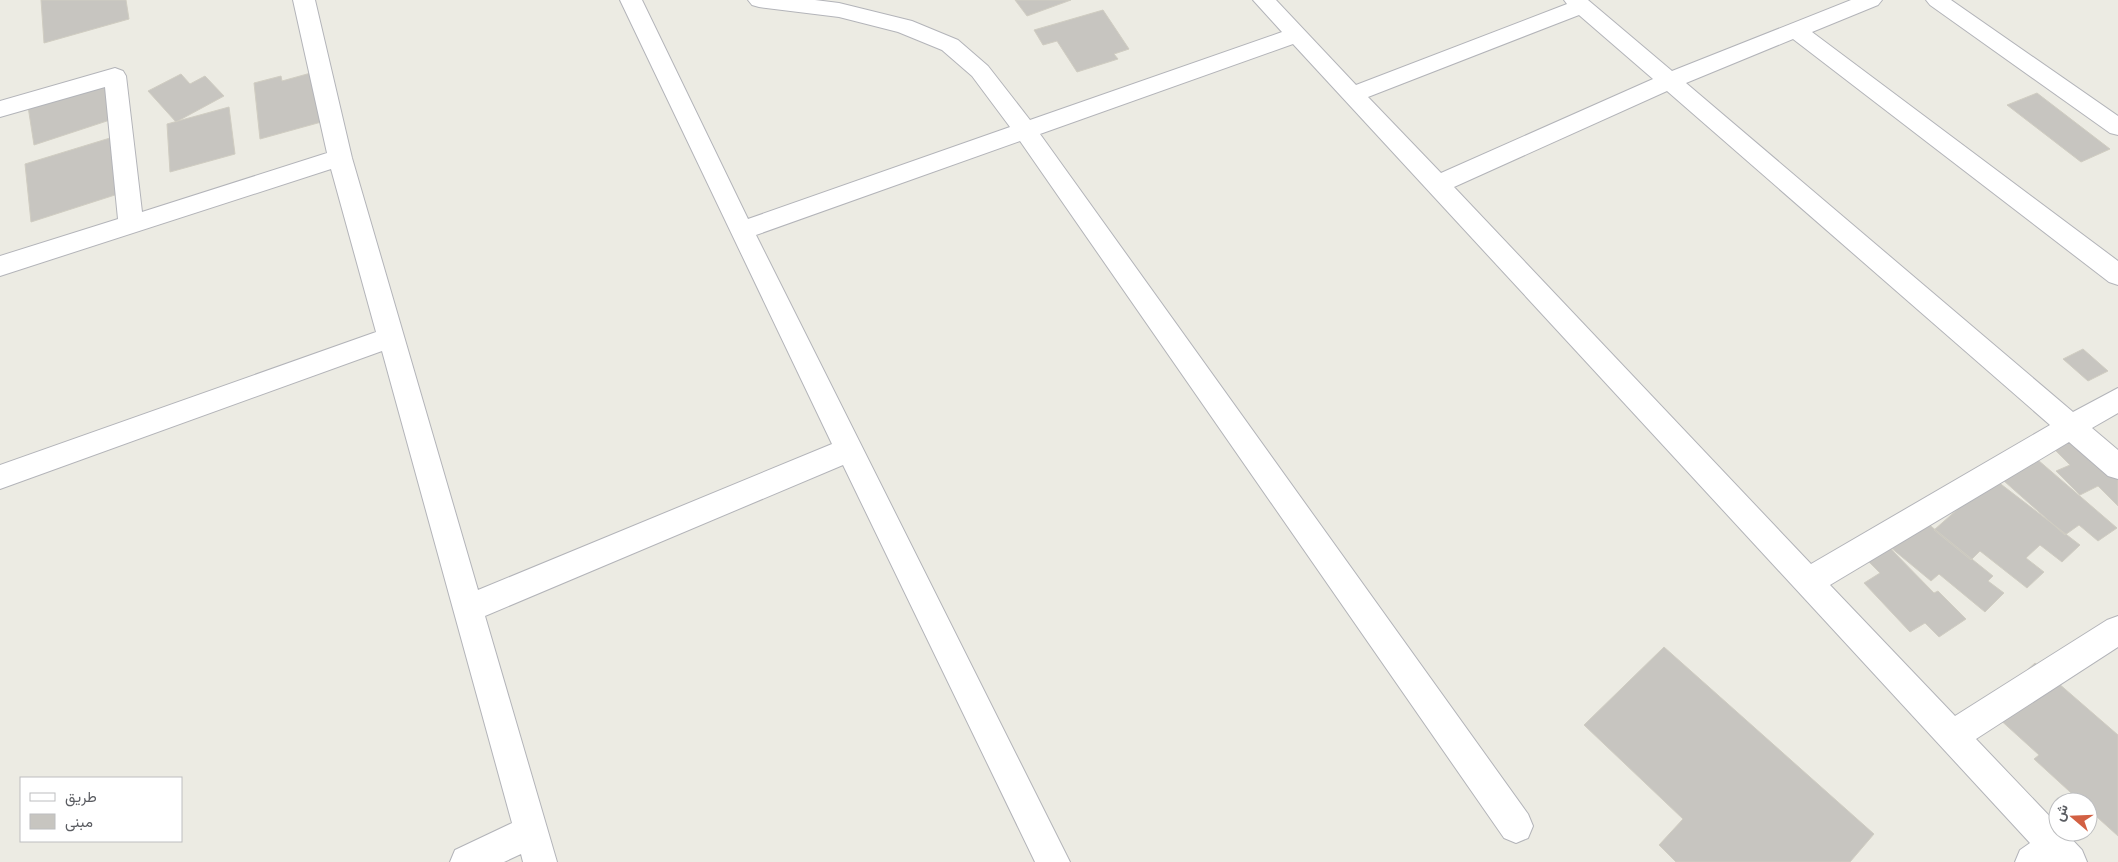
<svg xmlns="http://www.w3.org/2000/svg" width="2118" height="862" viewBox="0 0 2118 862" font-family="'Sofia Sans Condensed',Vazirmatn,sans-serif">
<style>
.building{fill:#c7c5c0;stroke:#d0cdc2}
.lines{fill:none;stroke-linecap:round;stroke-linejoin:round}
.street-casing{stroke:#b3b4b9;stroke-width:2}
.street{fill:#fff;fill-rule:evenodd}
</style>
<rect width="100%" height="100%" fill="#ecebe3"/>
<path class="building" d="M 41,0 L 126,0 L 129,19 L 44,43 Z
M 1015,0 L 1071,0 L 1027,16 Z
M 1103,10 L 1129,49 L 1114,54 L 1118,59 L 1077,72 L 1057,41 L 1043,45 L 1034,30 Z
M 318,71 L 325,121 L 260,139 L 254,83 L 281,76 L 282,81 Z
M 181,74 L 190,84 L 205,76 L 224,96 L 176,122 L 148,91 Z
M 107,75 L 116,118 L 34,145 L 27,100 Z
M 2037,93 L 2110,149 L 2081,162 L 2007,105 Z
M 229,107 L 235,154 L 170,172 L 167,124 Z
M 110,138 L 118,194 L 31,222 L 25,164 Z
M 2083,349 L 2108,371 L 2088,381 L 2063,359 Z
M 2076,437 L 2118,477 L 2118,506 L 2098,486 L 2080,495 L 2056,471 L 2070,465 L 2053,448 Z
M 2038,460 L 2117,528 L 2098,541 L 2079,525 L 2065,535 L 2004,481 Z
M 1993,478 L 2080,545 L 2062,562 L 2040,545 L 2026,558 L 2044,572 L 2027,588 L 1980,551 L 1971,560 L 1934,530 Z
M 1922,519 L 1993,576 L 1988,581 L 2004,593 L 1985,612 L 1939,574 L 1931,581 L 1890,547 Z
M 1885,543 L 1934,593 L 1938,591 L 1966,619 L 1939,637 L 1925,623 L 1910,632 L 1864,583 L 1880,573 L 1863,556 Z
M 1664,647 L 1874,834 L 1850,862 L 1676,862 L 1659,845 L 1683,819 L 1584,725 Z
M 2035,663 L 2118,735 L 2118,836 L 2088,809 L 2088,802 L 2081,802 L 2034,759 L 2039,755 L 1986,707 Z"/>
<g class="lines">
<g class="street-casing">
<path id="street" d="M 293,0 L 315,0 L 352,158 L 478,590 L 832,444 L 620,0 L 642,0 L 748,219 L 1010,127 L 972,76 L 942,50 L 898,32 L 839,17 L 759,7 L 752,5 L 748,0 L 815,0 L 839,3 L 912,21 L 958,40 L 988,66 L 1030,120 L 1282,32 L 1253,0 L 1276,0 L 1356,85 L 1567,4 L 1564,0 L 1588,0 L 1672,71 L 1851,0 L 1882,0 L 1878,5 L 1812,32 L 2118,261 L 2118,285 L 2109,282 L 1793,39 L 1686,83 L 2073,412 L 2118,388 L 2118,413 L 2092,428 L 2118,450 L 2118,479 L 2108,476 L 2069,442 L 1830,585 L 1955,716 L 2107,620 L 2118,616 L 2118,647 L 1976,739 L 2058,825 L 2058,832 L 2065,832 L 2082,850 L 2087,862 L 2015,862 L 2020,850 L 2030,843 L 1293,44 L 1040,134 L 1528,814 L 1533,826 L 1528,838 L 1516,843 L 1504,838 L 1020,141 L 756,235 L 1070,862 L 1035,862 L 843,465 L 485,616 L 557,862 L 523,862 L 521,854 L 504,862 L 450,862 L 455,850 L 512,823 L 382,351 L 0,489 L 0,465 L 376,332 L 331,169 L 0,276 L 0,256 L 118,219 L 105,87 L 0,117 L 0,101 L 115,68 L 123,71 L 126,76 L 142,212 L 327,153 ZM 1579,15 L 1653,79 L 1441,173 L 1368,97 ZM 1667,91 L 2050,425 L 1811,564 L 1454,187 Z
M 1926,0 L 1951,0 L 2118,116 L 2118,135 L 2110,133 L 1930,5 Z"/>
</g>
<use href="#street" class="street"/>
</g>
<rect x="20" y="777" width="162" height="65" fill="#ffffff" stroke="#bdbec0"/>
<rect x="30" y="793" width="25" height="8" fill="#ffffff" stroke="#bdbec0"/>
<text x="65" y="802" font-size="15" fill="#5b5d62">طريق</text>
<rect x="30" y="814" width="25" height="15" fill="#c7c5c0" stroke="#bdbec0"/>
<text x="65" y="827" font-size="15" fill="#5b5d62">مبنى</text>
<g transform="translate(2073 817) rotate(289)"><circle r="24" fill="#ffffff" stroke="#bdbec0"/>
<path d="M0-4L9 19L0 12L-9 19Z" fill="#d26043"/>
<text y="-8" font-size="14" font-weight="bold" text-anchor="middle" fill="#5b5d62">ش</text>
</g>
</svg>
